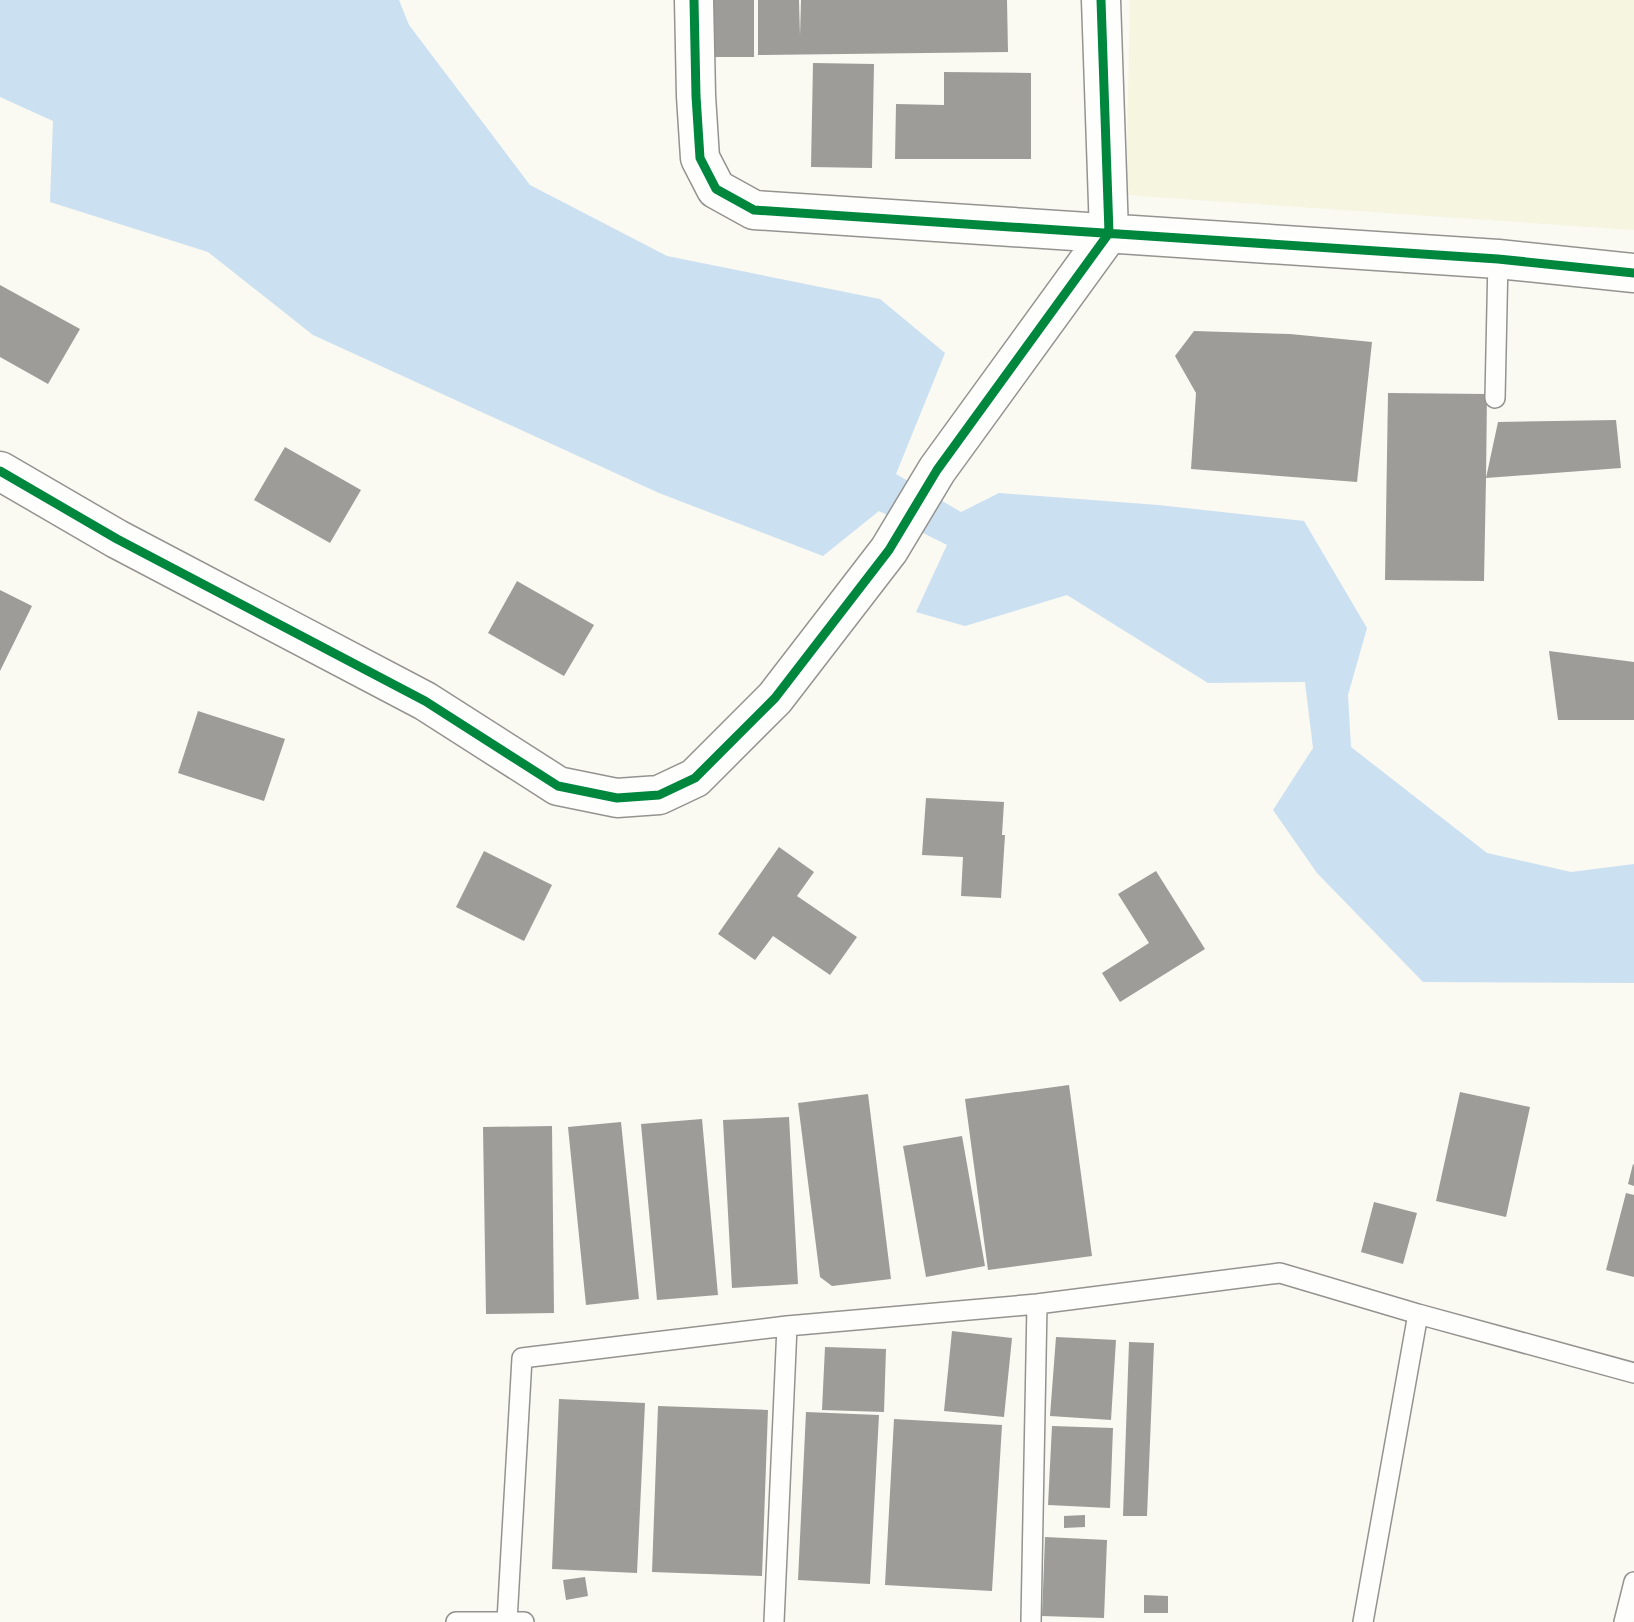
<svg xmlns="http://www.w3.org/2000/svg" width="1634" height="1622" viewBox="0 0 1634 1622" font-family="Bitter,serif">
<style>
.farmland{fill:#f5f5e0}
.water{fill:#cbe0f1}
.building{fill:#9d9c98}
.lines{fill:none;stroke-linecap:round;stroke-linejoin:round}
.service-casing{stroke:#949390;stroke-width:22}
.minor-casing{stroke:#949390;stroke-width:41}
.service{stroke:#fefefd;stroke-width:19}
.minor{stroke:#fefefd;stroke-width:38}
.cycleway-casing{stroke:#fff;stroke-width:13}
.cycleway{stroke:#00873e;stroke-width:9}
</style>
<rect width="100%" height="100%" fill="#faf9f2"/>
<path class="farmland" d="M 1130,0 L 1634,0 L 1634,230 L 1126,195 Z"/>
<path class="water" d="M 0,0 L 399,0 L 409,25 L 530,185 L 667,256 L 880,299 L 945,353 L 896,474 L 961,512 L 999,493 L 1158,505 L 1304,521 L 1367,628 L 1348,695 L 1351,747 L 1487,853 L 1571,872 L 1634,864 L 1634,983 L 1423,982 L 1317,873 L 1273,810 L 1313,748 L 1305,682 L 1208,683 L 1067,595 L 965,626 L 916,612 L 947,545 L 879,511 L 823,556 L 659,493 L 313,335 L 208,252 L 50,202 L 53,121 L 0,97 Z"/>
<path class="building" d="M 701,0 L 754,0 L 754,57 L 701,57 Z
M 758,0 L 799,0 L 800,36 L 801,0 L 1007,0 L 1008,52 L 758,55 Z
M 813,63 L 874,64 L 872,168 L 811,167 Z
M 944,72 L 1031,73 L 1031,159 L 895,159 L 896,104 L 944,105 Z
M 0,285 L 80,329 L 48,384 L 0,357 Z
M 1194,331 L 1290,334 L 1372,342 L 1357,482 L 1191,469 L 1196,393 L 1175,356 Z
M 1388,393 L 1487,394 L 1486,478 L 1498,422 L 1616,420 L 1621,468 L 1486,478 L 1484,581 L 1385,580 Z
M 285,447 L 361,490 L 330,543 L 254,500 Z
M 517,581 L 594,625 L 564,676 L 488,633 Z
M 0,590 L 32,606 L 0,671 Z
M 1549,651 L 1634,662 L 1634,720 L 1558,720 Z
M 198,711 L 285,739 L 264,801 L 178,773 Z
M 926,798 L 1004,802 L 1002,835 L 1005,835 L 1001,898 L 961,896 L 963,857 L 922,855 Z
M 779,847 L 814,872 L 797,896 L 857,937 L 830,975 L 773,936 L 755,960 L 718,934 Z
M 484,851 L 552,885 L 524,941 L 456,907 Z
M 1156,871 L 1205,949 L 1120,1002 L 1102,973 L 1149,943 L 1118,894 Z
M 1069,1085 L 1092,1256 L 988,1270 L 965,1099 Z
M 1460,1092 L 1530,1107 L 1506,1217 L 1436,1201 Z
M 868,1094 L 891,1279 L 832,1286 L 820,1277 L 798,1103 Z
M 789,1117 L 798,1284 L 732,1288 L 723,1120 Z
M 702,1119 L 718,1295 L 657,1300 L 641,1124 Z
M 621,1122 L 639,1299 L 586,1305 L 568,1127 Z
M 552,1126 L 554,1313 L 486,1314 L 483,1127 Z
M 962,1136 L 985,1266 L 926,1277 L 903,1146 Z
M 1633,1164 L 1634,1165 L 1634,1186 L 1628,1184 Z
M 1626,1193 L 1634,1195 L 1634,1277 L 1606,1270 Z
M 1374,1202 L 1417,1213 L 1403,1264 L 1361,1252 Z
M 952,1331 L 1012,1338 L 1004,1417 L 944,1411 Z
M 1056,1337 L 1116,1340 L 1111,1420 L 1050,1416 Z
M 1129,1342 L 1154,1343 L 1147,1516 L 1123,1516 Z
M 825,1347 L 886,1349 L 884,1412 L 822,1410 Z
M 559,1399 L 645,1403 L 637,1573 L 552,1569 Z
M 658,1406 L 768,1410 L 762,1576 L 652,1572 Z
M 806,1412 L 879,1415 L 870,1584 L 798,1580 Z
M 894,1419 L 1002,1425 L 992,1591 L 885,1585 Z
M 1052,1426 L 1113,1428 L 1110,1508 L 1048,1505 Z
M 1085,1515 L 1085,1527 L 1064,1528 L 1064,1516 Z
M 1045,1537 L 1107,1540 L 1104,1618 L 1042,1616 Z
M 585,1577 L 588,1596 L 566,1600 L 563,1580 Z
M 1144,1595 L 1168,1596 L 1168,1613 L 1144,1613 Z"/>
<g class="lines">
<g class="service-casing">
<path id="service" d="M 1495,398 L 1498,259
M 507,1621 L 522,1358 L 787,1326 L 1037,1304 L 1280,1273 L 1418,1314 L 1634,1373
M 456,1622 L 524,1622
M 774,1622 L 787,1326
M 1031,1622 L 1037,1304
M 1363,1622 L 1418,1314
M 1624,1622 L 1634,1582"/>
</g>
<g class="minor-casing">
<path id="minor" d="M 694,0 L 696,96 L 700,158 L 716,189 L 754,210 L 1498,259 L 1634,273
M 0,471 L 117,539 L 425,701 L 558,786 L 617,798 L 659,795 L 695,778 L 775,698 L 889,550 L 937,470 L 1109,233 L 1101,0"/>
</g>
<use href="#service" class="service"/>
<use href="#minor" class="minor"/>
<g class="cycleway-casing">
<path id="cycleway" d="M 694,0 L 696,96 L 700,158 L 716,189 L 754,210 L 1498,259 L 1634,273
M 0,471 L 117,539 L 425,701 L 558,786 L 617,798 L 659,795 L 695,778 L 775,698 L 889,550 L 937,470 L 1109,233 L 1101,0"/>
</g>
<use href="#cycleway" class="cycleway"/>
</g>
</svg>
